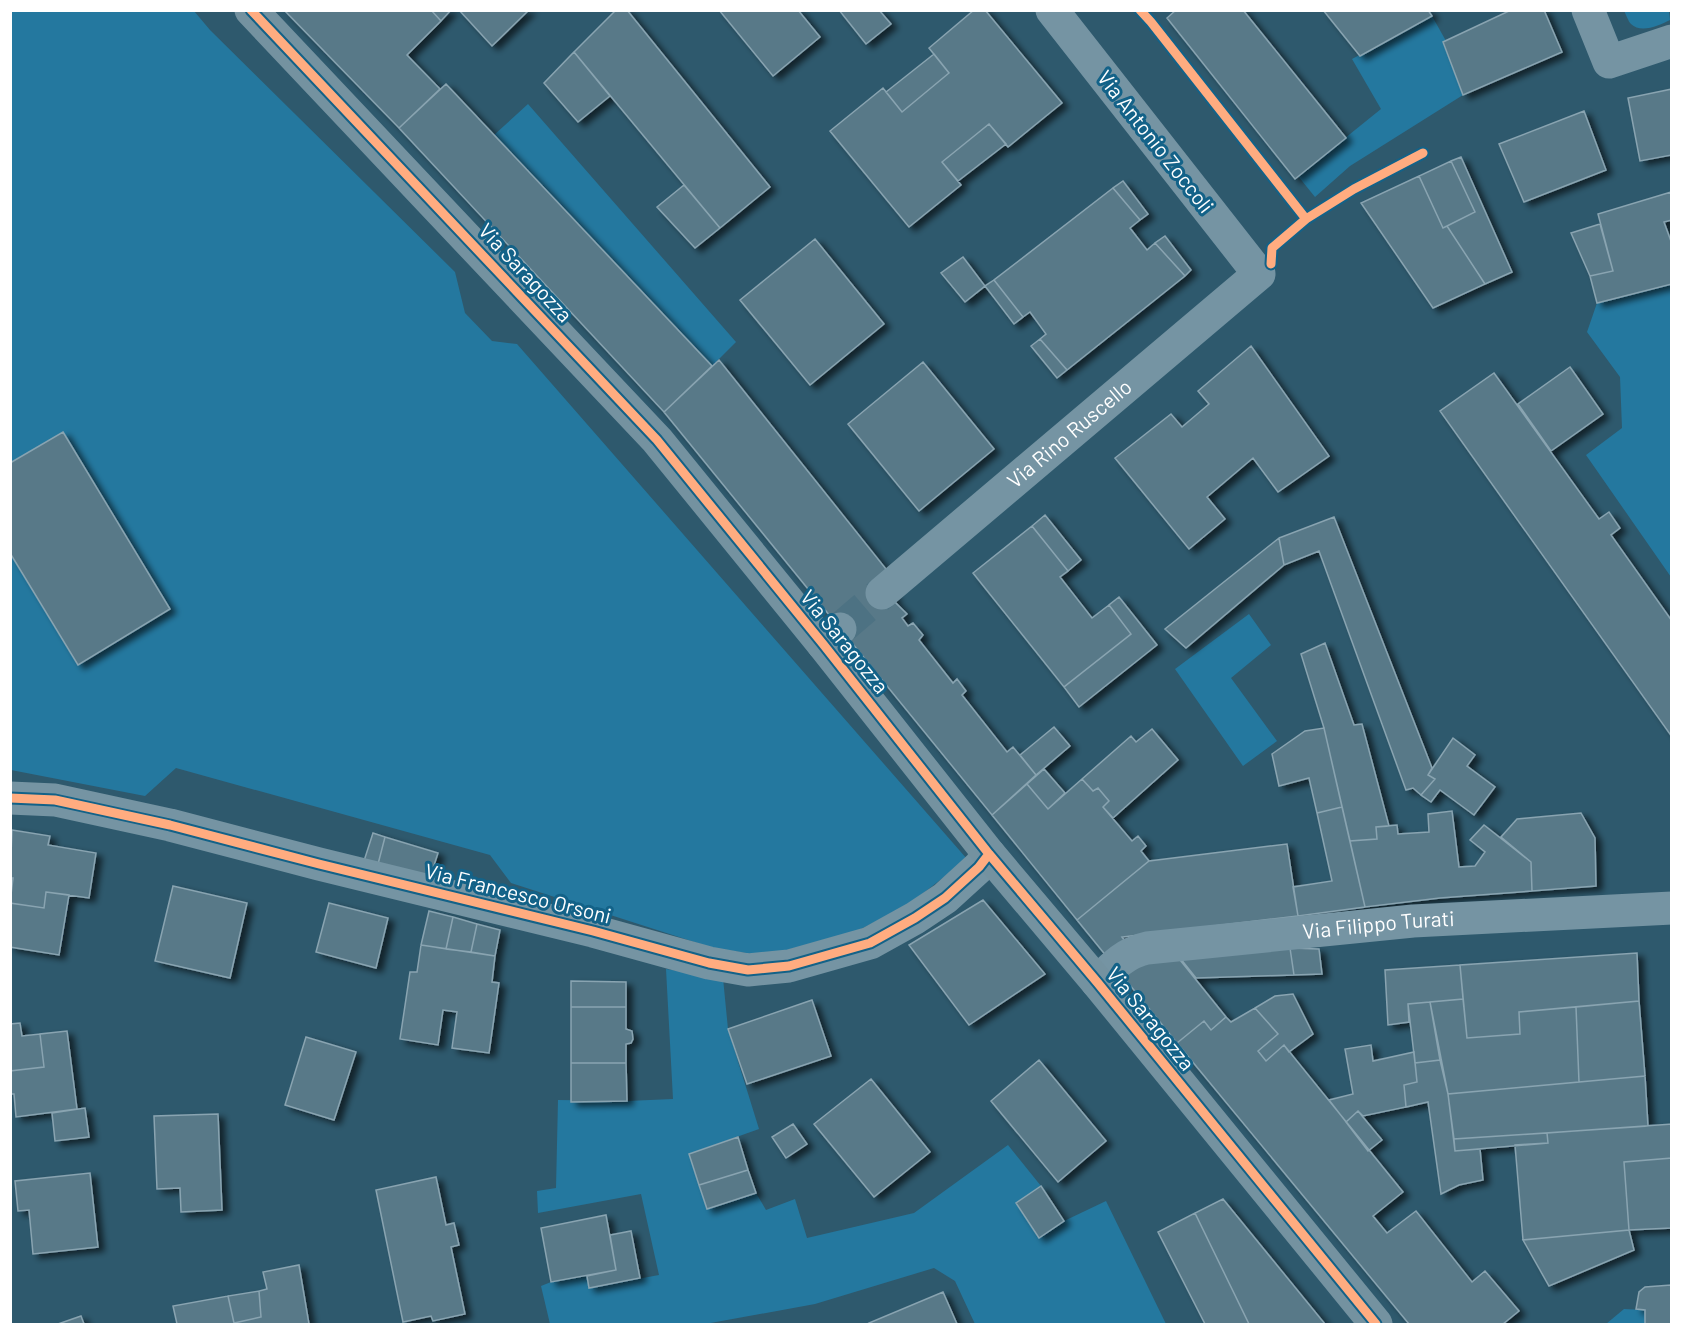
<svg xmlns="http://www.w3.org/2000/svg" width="1682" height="1335" viewBox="0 0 1682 1335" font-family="Barlow,sans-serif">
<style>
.green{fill:#24789f}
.building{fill:#597988;stroke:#89a4b1;stroke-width:1.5;filter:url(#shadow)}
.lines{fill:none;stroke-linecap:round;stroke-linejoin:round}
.minor-tunnel{stroke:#4d7283;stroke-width:33;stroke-dasharray:33 16;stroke-linecap:butt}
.minor{stroke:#7594a3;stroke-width:33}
.primary{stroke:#7492a0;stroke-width:33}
.cycleway-casing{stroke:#136288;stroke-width:13}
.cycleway{stroke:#ffac80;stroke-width:9}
.labels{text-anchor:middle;stroke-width:6;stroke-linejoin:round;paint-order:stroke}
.street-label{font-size:21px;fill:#fff;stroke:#136288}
</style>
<defs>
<filter id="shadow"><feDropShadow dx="6" dy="4" stdDeviation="3" flood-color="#0009"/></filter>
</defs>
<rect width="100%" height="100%" fill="#2e596d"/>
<path class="green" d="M 10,11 L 194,11 L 210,30 L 455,272 L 465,313 L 492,341 L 517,344 L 967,859 L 908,905 L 859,930 L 766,956 L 713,948 L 511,883 L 490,855 L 176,768 L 145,796 L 11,770 Z
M 1624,11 L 1669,11 L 1670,20 C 1660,25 1641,34 1631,24 C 1628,21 1626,14 1624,11 Z
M 1432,16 L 1446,41 L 1443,43 L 1463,95 L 1350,166 L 1315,197 L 1298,176 L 1381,109 L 1352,59 Z
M 528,104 L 736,342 L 712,366 L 494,135 Z
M 1671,284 L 1671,577 L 1586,455 L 1622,428 L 1620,377 L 1587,332 L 1597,303 Z
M 1249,614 L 1271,645 L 1231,678 L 1277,741 L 1243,766 L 1175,669 Z
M 666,969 L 723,978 L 728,1029 L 759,1129 L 689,1154 L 707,1209 L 756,1193 L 766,1210 L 795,1199 L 807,1238 L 914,1213 L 1008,1145 L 1041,1186 L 1016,1203 L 1038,1237 L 1064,1221 L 1106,1201 L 1166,1324 L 975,1324 L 955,1281 L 934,1268 L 815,1304 L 705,1324 L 550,1324 L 541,1286 L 551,1282 L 587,1276 L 589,1288 L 659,1275 L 641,1194 L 538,1213 L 537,1191 L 556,1188 L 558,1100 L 627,1101 L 673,1099 Z
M 1624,1309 L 1645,1310 L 1645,1324 L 1606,1324 Z"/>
<path class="building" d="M 284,10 L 431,10 L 441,21 L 407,55 L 440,89 L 399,128 Z
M 431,10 L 451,10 L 441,21 Z
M 459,10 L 529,10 L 492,46 Z
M 616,10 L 627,10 L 770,187 L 720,228 L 574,52 Z
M 719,10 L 798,10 L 820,37 L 773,76 Z
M 839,10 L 879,10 L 891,24 L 866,44 Z
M 974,10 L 985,10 L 1062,103 L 1008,147 L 989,124 L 942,162 L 961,185 L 909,227 L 830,131 L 883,88 L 902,112 L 949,73 L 929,48 Z
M 1176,10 L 1243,10 L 1346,138 L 1295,179 L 1167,18 Z
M 1323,10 L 1428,10 L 1432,16 L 1360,56 Z
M 1511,10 L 1544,10 L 1562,52 L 1463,95 L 1443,42 Z
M 574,52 L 610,96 L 578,122 L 544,83 Z
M 934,54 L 949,73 L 902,112 L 886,92 Z
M 446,84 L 712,366 L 664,412 L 399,128 Z
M 1672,89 L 1672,155 L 1640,161 L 1628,98 Z
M 1584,111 L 1606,170 L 1524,202 L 1499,144 Z
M 989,124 L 1006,144 L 958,181 L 942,162 Z
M 1461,157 L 1512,272 L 1485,284 L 1447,226 L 1475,212 L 1451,161 Z
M 1451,161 L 1475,212 L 1443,228 L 1419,176 Z
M 1419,176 L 1443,228 L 1447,226 L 1485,284 L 1433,308 L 1361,203 Z
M 1123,181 L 1148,214 L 1140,220 L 1113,188 Z
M 684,185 L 720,228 L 695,248 L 657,207 Z
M 1113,188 L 1140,220 L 1130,228 L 1147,250 L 1155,243 L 1185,276 L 1067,370 L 1040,339 L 1046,334 L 1030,312 L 1023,317 L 994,280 Z
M 1671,192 L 1672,220 L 1664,222 L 1672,244 L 1672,284 L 1597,303 L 1590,276 L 1613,271 L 1598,214 Z
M 1600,224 L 1613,271 L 1590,276 L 1571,233 Z
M 1165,236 L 1191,270 L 1185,276 L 1155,243 Z
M 815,239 L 884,324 L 810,385 L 740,300 Z
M 963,257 L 985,286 L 965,302 L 941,273 Z
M 994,280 L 1023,317 L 1014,324 L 985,286 Z
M 1040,339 L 1067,370 L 1057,378 L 1031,346 Z
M 1251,346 L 1329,456 L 1278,492 L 1253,458 L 1207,497 L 1225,519 L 1189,549 L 1115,458 L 1171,414 L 1182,427 L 1209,404 L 1198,391 Z
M 719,360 L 886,569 L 895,602 L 907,614 L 902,618 L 908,626 L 913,623 L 923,635 L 919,640 L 953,683 L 957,679 L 966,691 L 962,695 L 1007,752 L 1013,747 L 1036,775 L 992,815 L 664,412 Z
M 923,362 L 994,449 L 919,511 L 848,424 Z
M 1570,367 L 1603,414 L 1551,451 L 1518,404 Z
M 1494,373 L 1599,519 L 1609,512 L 1620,528 L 1611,535 L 1672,621 L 1672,737 L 1440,411 Z
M 63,432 L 170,609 L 78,665 L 10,553 L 10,463 Z
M 1045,515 L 1081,560 L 1068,571 L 1032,526 Z
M 1334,517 L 1432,768 L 1428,775 L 1435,779 L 1421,795 L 1413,788 L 1406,790 L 1319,551 L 1284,565 L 1279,538 Z
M 1032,526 L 1068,571 L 1060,577 L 1092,618 L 1109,605 L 1131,634 L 1064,687 L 973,573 Z
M 1279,538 L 1284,565 L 1186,648 L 1165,629 Z
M 1119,597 L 1157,645 L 1079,707 L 1064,687 L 1131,634 L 1109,605 Z
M 1325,643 L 1354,725 L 1362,724 L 1389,826 L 1376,827 L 1377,839 L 1350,841 L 1324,728 L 1301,654 Z
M 1054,727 L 1070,746 L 1036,775 L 1020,755 Z
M 1324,728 L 1342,807 L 1317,813 L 1309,778 L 1279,786 L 1272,754 L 1305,731 Z
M 1152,729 L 1178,760 L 1113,818 L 1103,807 L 1109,801 L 1098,788 L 1093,791 L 1082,779 L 1131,736 L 1136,742 Z
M 1453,738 L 1475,755 L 1467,766 L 1495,787 L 1474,815 L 1440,790 L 1431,802 L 1421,795 L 1435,779 L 1428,775 Z
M 1044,769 L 1065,793 L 1048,809 L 1027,784 Z
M 1082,779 L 1093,791 L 1098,788 L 1109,801 L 1103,807 L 1132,841 L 1138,836 L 1146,846 L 1141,851 L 1149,861 L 1077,920 L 992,815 L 1027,784 L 1048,809 Z
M 1342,807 L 1365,907 L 1298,916 L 1293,887 L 1332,881 L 1317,813 Z
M 1452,811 L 1459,867 L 1475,866 L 1485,852 L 1470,840 L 1484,825 L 1531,862 L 1532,891 L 1440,898 L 1365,907 L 1350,841 L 1377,839 L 1376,827 L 1397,825 L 1398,834 L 1429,832 L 1428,814 Z
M 1581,813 L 1595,838 L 1596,886 L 1532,891 L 1531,862 L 1501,837 L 1517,819 Z
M 12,830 L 50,836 L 48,845 L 96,853 L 89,898 L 46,892 L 44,908 L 10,903 L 13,878 L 10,878 Z
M 373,833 L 385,837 L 377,868 L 363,864 Z
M 385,837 L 438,853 L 428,884 L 377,868 Z
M 1287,844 L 1298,916 L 1122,937 L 1125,941 L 1176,955 L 1226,1017 L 1211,1030 L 1204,1021 L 1177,1043 L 1077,920 L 1149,861 Z
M 173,886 L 247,903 L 230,978 L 155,961 Z
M 46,892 L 69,895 L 59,955 L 10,947 L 10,903 L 44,908 Z
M 983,900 L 1045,974 L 969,1025 L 909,945 Z
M 329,903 L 388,918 L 376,968 L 316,952 Z
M 429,911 L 453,917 L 446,949 L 421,945 Z
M 453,917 L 477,924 L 471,952 L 446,949 Z
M 477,924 L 500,930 L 495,956 L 471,952 Z
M 421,945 L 495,956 L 492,982 L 499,983 L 489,1053 L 452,1048 L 457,1012 L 443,1010 L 438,1045 L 400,1039 L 410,972 L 417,972 Z
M 1290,948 L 1319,949 L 1322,974 L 1294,975 Z
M 1290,948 L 1294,975 L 1196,978 L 1176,953 Z
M 1637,953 L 1639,1001 L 1519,1012 L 1520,1034 L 1467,1038 L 1460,965 Z
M 1460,965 L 1463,999 L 1408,1004 L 1409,1022 L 1388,1025 L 1385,970 Z
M 571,981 L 626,982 L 626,1007 L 571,1007 Z
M 1293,994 L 1313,1034 L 1289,1052 L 1284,1045 L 1266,1061 L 1258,1051 L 1278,1034 L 1255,1008 L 1275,996 Z
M 1463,999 L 1467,1038 L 1520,1034 L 1519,1012 L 1576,1007 L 1579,1082 L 1448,1094 L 1430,1002 Z
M 812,1000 L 831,1056 L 747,1084 L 728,1029 Z
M 1639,1001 L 1645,1076 L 1579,1082 L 1576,1007 Z
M 1430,1002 L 1440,1060 L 1415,1063 L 1408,1004 Z
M 571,1007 L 626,1007 L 626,1029 L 632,1031 L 633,1039 L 631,1043 L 626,1044 L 626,1063 L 571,1063 Z
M 1255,1008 L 1278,1034 L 1258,1051 L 1266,1061 L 1284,1045 L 1403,1192 L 1373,1216 L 1387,1233 L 1416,1211 L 1472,1282 L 1485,1271 L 1519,1311 L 1503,1324 L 1409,1324 L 1177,1043 L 1204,1021 L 1211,1030 L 1226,1017 L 1231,1022 Z
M 20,1023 L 22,1036 L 40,1034 L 44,1067 L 10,1071 L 10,1024 Z
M 67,1031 L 77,1109 L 16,1117 L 14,1094 L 10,1094 L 10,1071 L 44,1067 L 40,1034 Z
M 306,1037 L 356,1052 L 334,1120 L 285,1105 Z
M 1371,1045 L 1373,1061 L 1414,1052 L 1417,1082 L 1404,1085 L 1406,1107 L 1363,1116 L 1358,1111 L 1346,1122 L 1329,1100 L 1353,1094 L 1345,1049 Z
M 1039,1060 L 1106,1141 L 1058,1182 L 991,1101 Z
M 1440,1060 L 1448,1094 L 1455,1151 L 1480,1149 L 1483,1180 L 1459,1185 L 1441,1194 L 1428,1102 L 1406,1107 L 1404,1085 L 1417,1082 L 1415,1063 Z
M 571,1063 L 626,1063 L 627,1101 L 571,1102 Z
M 1645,1076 L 1648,1126 L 1454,1139 L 1448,1094 Z
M 871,1079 L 930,1152 L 874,1197 L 814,1124 Z
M 85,1108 L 89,1137 L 55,1141 L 52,1113 Z
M 1358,1111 L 1382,1140 L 1368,1151 L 1346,1122 Z
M 218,1114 L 222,1210 L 181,1212 L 180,1188 L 157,1189 L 154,1116 Z
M 793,1124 L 807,1144 L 786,1158 L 772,1137 Z
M 1672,1124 L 1672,1158 L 1624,1162 L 1629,1230 L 1523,1240 L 1515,1145 L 1548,1143 L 1547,1133 Z
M 1547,1133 L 1548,1143 L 1455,1151 L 1454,1139 Z
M 738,1137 L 748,1170 L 699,1185 L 689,1154 Z
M 1672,1158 L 1672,1228 L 1629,1230 L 1624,1162 Z
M 748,1170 L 756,1193 L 707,1209 L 699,1185 Z
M 90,1173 L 98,1247 L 33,1254 L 29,1210 L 18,1211 L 15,1181 Z
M 436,1177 L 446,1225 L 454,1223 L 459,1245 L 451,1247 L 465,1314 L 433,1321 L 431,1316 L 403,1322 L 376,1190 Z
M 1041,1186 L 1064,1221 L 1039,1238 L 1016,1203 Z
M 1223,1199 L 1325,1324 L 1249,1324 L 1195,1213 Z
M 1195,1213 L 1249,1324 L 1205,1324 L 1158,1232 Z
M 606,1215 L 616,1270 L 551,1282 L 541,1228 Z
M 1629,1230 L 1634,1250 L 1549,1286 L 1523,1240 Z
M 631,1231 L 640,1278 L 589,1288 L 587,1276 L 616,1270 L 610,1235 Z
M 299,1265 L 309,1324 L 177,1324 L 173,1306 L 228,1296 L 234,1323 L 261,1317 L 259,1291 L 267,1289 L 263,1272 Z
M 1671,1285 L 1672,1324 L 1645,1324 L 1645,1310 L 1636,1309 L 1639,1292 L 1645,1287 Z
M 259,1291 L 261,1317 L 234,1323 L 228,1296 Z
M 943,1292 L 957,1324 L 870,1324 L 869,1323 Z
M 81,1316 L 84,1324 L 58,1324 Z"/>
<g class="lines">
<path class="minor-tunnel" d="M 840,629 L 882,593"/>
<g class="minor">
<path d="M 1588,10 L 1609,62 L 1672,41"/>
<path id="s1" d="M 882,593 L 1259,274 L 1052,10"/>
<path d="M 823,644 L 840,629"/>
<path d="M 10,798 L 55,800 L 170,825 L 319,864 L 593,931 L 709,963 L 748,970 L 789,966 L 870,943 L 915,918 L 945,898 L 979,867 L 989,854"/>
<path id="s2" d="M 1097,982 C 1113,966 1125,953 1147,948 L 1413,921 L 1672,908"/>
</g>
<path class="primary" d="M 251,10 L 657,440 L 823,644 L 989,854 L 1097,982 L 1376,1324"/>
<g class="cycleway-casing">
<path id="cycleway" d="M 251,10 L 657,440 L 823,644 L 989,854 L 1097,982 L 1376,1324
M 1140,10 L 1151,22 L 1306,219
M 1271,264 L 1272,248 L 1306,219 L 1354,189 L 1423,153
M 10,798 L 55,800 L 170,825 L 319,864 L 593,931 L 709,963 L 748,970 L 789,966 L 870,943 L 915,918 L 945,898 L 979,867 L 989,854"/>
</g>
<use href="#cycleway" class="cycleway"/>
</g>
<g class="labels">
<g class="street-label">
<text transform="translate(1155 142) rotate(52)" y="7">Via Antonio Zoccoli</text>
<text transform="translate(525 273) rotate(47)" y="7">Via Saragozza</text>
<text dy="7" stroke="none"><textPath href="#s1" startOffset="246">Via Rino Ruscello</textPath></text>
<text transform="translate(844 642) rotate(51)" y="7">Via Saragozza</text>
<text transform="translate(518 894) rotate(14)" y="7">Via Francesco Orsoni</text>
<text dy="7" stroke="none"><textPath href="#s2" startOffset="294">Via Filippo Turati</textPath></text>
<text transform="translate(1150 1019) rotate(51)" y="7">Via Saragozza</text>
</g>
</g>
<rect width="1682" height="1335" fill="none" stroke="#ffffff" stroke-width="24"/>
</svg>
